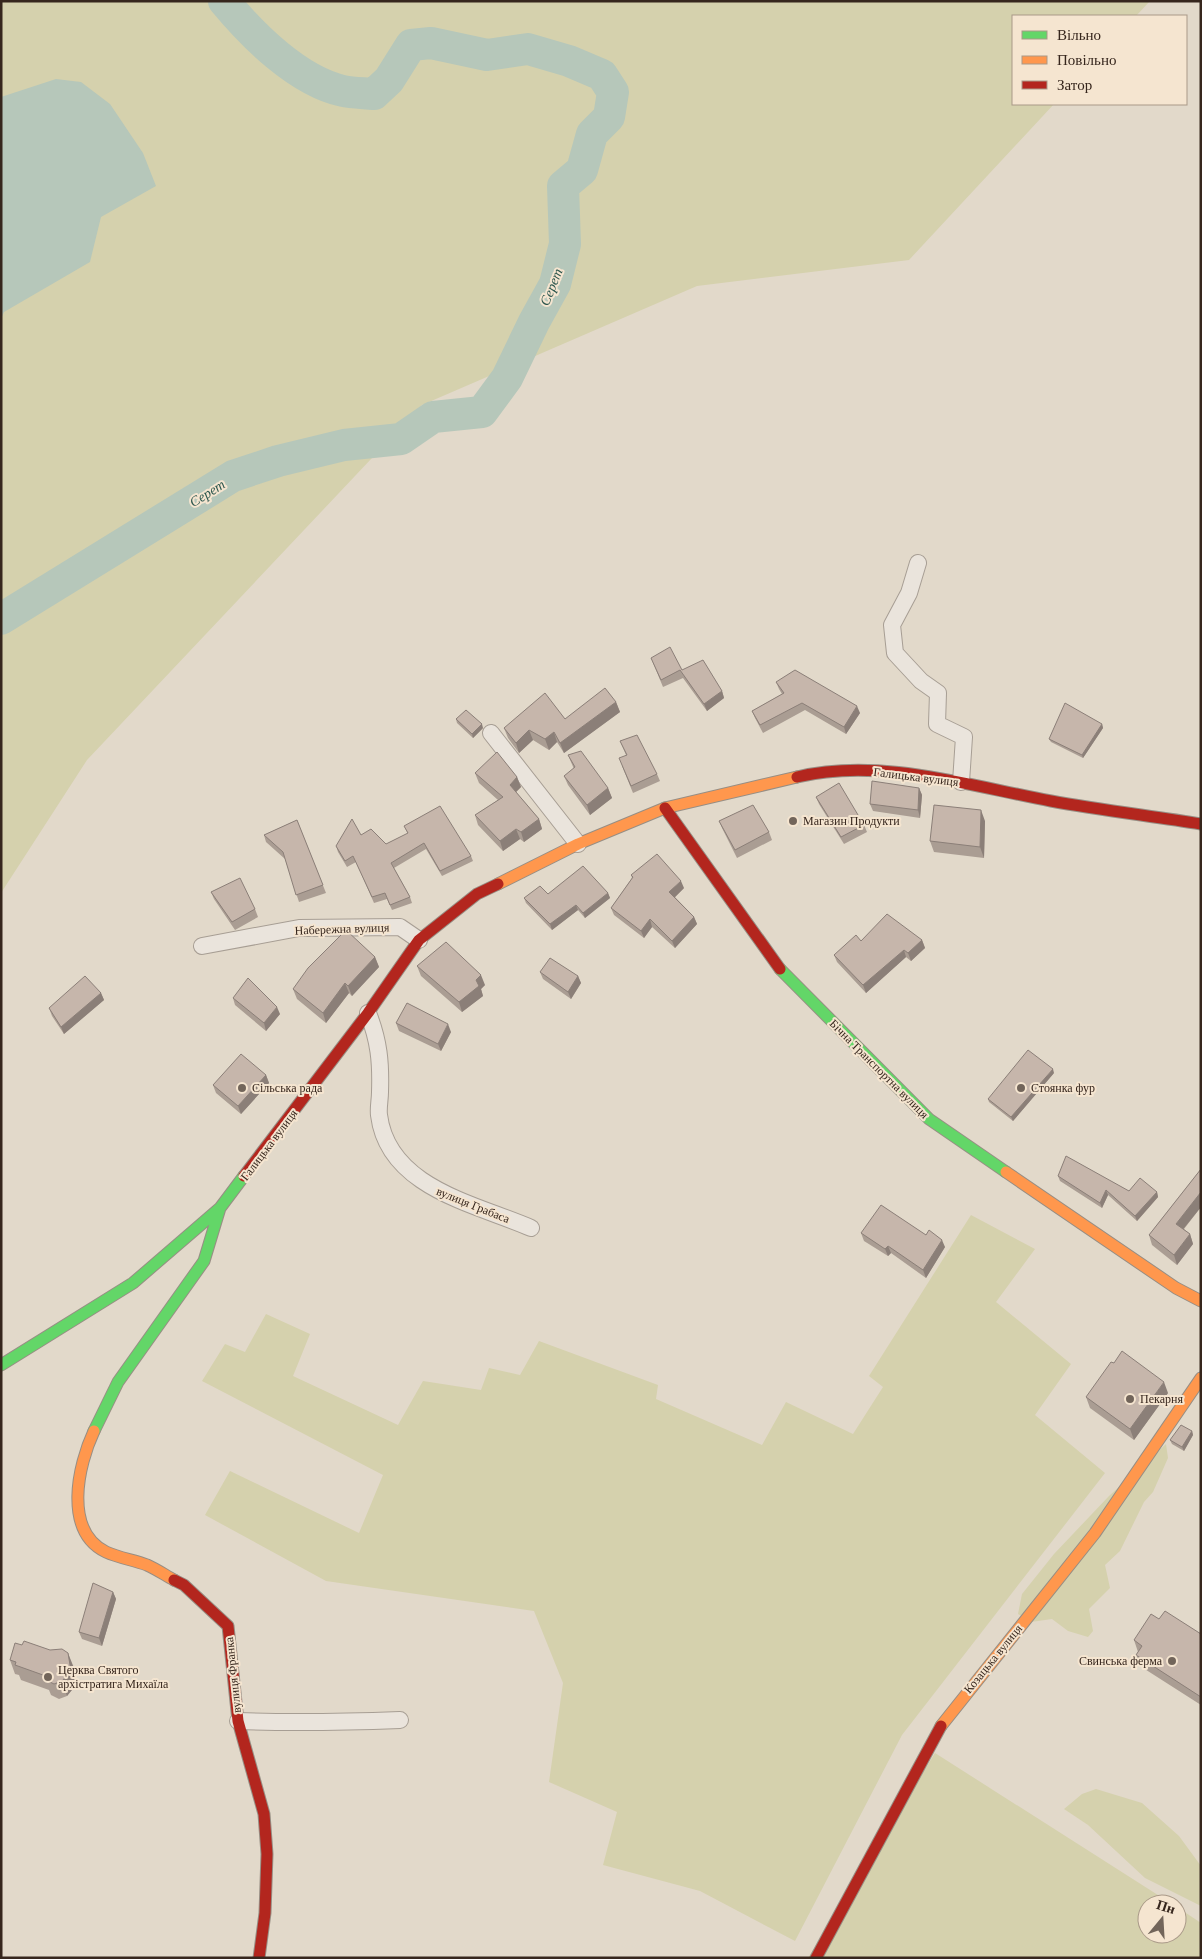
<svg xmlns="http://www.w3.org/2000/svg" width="1202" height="1959" viewBox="0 0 1202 1959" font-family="'Times New Roman',serif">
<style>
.green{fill:#d5d1ad}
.water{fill:#b6c7ba}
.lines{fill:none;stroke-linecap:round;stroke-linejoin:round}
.river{stroke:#b6c7ba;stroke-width:32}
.street-casing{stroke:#a79e94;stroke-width:18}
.fast-casing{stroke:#978e84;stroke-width:13}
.slow-casing{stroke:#978e84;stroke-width:13}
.jam-casing{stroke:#978e84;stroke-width:13}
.street{stroke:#eae4dc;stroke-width:16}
.fast{stroke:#63d668;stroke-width:11}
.slow{stroke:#ff974d;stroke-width:11}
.jam{stroke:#b3261e;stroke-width:11}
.wall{fill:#aa9d93}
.shaded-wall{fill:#8b7f78}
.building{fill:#c6b6ab;stroke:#8b7f78}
.poi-dot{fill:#72655a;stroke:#f5e5d0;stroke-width:2}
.labels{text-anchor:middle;stroke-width:4;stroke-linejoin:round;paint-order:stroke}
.street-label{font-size:12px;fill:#36261d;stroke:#f5e5d0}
.poi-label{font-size:12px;fill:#36261d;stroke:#f5e5d0;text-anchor:start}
.water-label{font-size:14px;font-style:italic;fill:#2c564d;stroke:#f5e5d0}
</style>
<rect width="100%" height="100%" fill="#e2d9ca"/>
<path class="green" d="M 1,1 L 1150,1 L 1136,16 L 1013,16 L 1013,104 L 1054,104 L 909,260 L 697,286 L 422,405 L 87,760 L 1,893 Z
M 971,1215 L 1035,1249 L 996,1302 L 1071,1364 L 1035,1415 L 1105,1473 L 902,1735 L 795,1941 L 700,1891 L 603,1865 L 617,1812 L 549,1782 L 563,1683 L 534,1611 L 326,1581 L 205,1515 L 230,1471 L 359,1533 L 383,1475 L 202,1381 L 225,1344 L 245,1352 L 266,1314 L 310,1334 L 293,1376 L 398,1425 L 423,1381 L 481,1390 L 489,1368 L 520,1375 L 539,1341 L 658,1385 L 656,1399 L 762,1445 L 786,1402 L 853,1434 L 883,1387 L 869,1376 Z
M 1166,1444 L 1168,1458 L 1153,1492 L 1144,1502 L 1120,1551 L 1105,1565 L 1110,1588 L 1089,1609 L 1093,1631 L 1088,1637 L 1068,1631 L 1052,1619 L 1031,1622 L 1018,1614 L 1022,1594 L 1054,1554 L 1109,1496 Z
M 935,1753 L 1172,1904 L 1147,1904 L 1147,1934 L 1177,1934 L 1177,1907 L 1201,1923 L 1201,1958 L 808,1958 Z
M 1096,1789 L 1142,1803 L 1179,1836 L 1201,1866 L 1201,1906 L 1145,1878 L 1088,1825 L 1064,1809 L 1082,1794 Z"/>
<path class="water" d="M 56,79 L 81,82 L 110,104 L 143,153 L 156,186 L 101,217 L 90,262 L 4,312 L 1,319 L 1,97 Z"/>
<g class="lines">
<path class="river" d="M 1,619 L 233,476 L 278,461 L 344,445 L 401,439 L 433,417 L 482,412 L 507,378 L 534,322 L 555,284 L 565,244 L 563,186 L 582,170 L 592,134 L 609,117 L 613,92 L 602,75 L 569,61 L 528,49 L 487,55 L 431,43 L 411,45 L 389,80 L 374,94 C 364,93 352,93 343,91 C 298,81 253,36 224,1"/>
<g class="street-casing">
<path id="street" d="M 918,563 L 909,593 L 892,625 L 895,653 L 921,681 L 938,693 L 937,724 L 964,737 L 961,782
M 491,733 L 578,844
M 202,946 L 299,928 L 400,927 L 419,940
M 368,1013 C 379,1041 381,1062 380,1092 C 380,1100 378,1108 379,1115 C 388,1188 476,1204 531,1228
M 238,1721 C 292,1723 346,1722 400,1720"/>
</g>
<g class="fast-casing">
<path id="fast" d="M 780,969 L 929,1119 L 1006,1172
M 1,1365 L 133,1283 L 220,1208 L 244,1176
M 94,1431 L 118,1382 L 204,1261 L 220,1208"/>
</g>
<g class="slow-casing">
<path id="slow" d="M 498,884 L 578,844 L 665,808 L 797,777
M 1006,1172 L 1176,1288 L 1201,1301
M 94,1431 C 78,1465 63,1531 106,1552 C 119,1558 134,1560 147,1565 C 156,1569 165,1575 174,1580
M 941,1726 L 1095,1533 L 1201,1378"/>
</g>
<g class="jam-casing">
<path id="jam" d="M 797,777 C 879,757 970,786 1051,801 C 1101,810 1151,816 1201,824
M 665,808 L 780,969
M 244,1176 L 368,1013 L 419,940 L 477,894 L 498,884
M 174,1580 L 184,1585 L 228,1626 L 238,1721 L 264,1814 L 267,1854 L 265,1913 L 259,1958
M 816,1958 L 941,1726"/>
</g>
<use href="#street" class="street"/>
<use href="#fast" class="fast"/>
<use href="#slow" class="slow"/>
<use href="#jam" class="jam"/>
</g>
<path class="wall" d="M 651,658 L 682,670 L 722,691 L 724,698 L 707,711 L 683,678 L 663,687 Z
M 776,682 L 860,713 L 846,734 L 805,710 L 763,733 L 755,718 L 752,711 L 782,694 L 779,689 Z
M 616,702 L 620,712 L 564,753 L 557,742 L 549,750 L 533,740 L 519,753 L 508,738 L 504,728 L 565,719 Z
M 456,719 L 483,728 L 473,738 L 457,723 Z
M 1102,724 L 1103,728 L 1083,758 L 1051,742 L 1049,739 Z
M 620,741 L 657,774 L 660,781 L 633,793 L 622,766 L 626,755 Z
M 568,755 L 608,788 L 612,798 L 590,815 L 568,785 L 564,776 L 574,769 Z
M 475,773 L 517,777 L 521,787 L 516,792 L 539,819 L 542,829 L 524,842 L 520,839 L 503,851 L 478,825 L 475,815 L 498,800 L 479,783 Z
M 919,788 L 922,795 L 920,818 L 873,811 L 870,804 Z
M 816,797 L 864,825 L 867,832 L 844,844 L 819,804 Z
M 297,820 L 326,893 L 299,902 L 285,859 L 266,842 L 264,835 Z
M 719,821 L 769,832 L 772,840 L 737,858 L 722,828 Z
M 985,821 L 984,858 L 934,852 L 930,841 Z
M 404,826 L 471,856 L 473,861 L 442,876 L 426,849 L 394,868 L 410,897 L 412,903 L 392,910 L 387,899 L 374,903 L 356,862 L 347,867 L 338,852 L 336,846 L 361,835 L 386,844 L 408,834 Z
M 631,875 L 684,888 L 675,897 L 694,917 L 697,924 L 675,948 L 652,927 L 644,938 L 614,915 L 611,908 L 632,878 Z
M 211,892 L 255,909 L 258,917 L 235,930 L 214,899 Z
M 608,893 L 610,898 L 585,918 L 578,910 L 552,930 L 526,903 L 524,898 L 548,894 Z
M 922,940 L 925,948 L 911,961 L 906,957 L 866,993 L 837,962 L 834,955 L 861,941 Z
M 375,957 L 379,967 L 352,996 L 349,993 L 326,1023 L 297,999 L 293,989 Z
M 417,966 L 485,985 L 481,989 L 483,996 L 462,1012 L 421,976 Z
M 540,972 L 578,976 L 581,983 L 571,999 L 543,979 Z
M 101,993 L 104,1000 L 64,1034 L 52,1016 L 49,1008 Z
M 233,998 L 280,1014 L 266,1031 L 235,1005 Z
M 396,1023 L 451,1032 L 441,1051 L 399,1031 Z
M 1054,1073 L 1013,1121 L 989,1102 L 988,1099 Z
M 266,1075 L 269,1083 L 241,1114 L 216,1093 L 213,1085 Z
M 1201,1169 L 1201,1207 L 1184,1229 L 1190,1234 L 1193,1244 L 1177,1265 L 1152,1245 L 1149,1235 Z
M 1058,1176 L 1129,1191 L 1157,1192 L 1158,1197 L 1137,1221 L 1108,1195 L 1102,1208 L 1060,1181 Z
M 861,1233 L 926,1235 L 945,1247 L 926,1278 L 891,1253 L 888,1256 L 864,1241 Z
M 1168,1393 L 1134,1440 L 1090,1408 L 1086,1397 Z
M 1192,1431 L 1193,1435 L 1184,1451 L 1172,1444 L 1170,1440 Z
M 113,1592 L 116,1599 L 102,1646 L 82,1639 L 79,1632 Z
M 1159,1619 L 1201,1634 L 1201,1705 L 1140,1666 L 1136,1655 L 1138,1652 L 1134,1640 Z
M 10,1660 L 74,1668 L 76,1685 L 67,1696 L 59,1699 L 51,1695 L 49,1690 L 21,1680 L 19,1675 L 15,1674 Z"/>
<path class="shaded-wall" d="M 722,691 L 724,698 L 707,711 L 704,704 Z
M 616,702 L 620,712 L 564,753 L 560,743 Z
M 857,706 L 860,713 L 846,734 L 844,727 Z
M 482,724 L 483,728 L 473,738 L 472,734 Z
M 1102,724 L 1103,728 L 1083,758 L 1082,755 Z
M 529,730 L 533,740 L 519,753 L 516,743 Z
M 554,732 L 557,742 L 549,750 L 545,739 Z
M 517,777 L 521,787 L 513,795 L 510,785 Z
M 608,788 L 612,798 L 590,815 L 587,805 Z
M 919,788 L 922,795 L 920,818 L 918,810 Z
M 981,810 L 985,821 L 984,858 L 980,847 Z
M 539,819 L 542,829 L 524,842 L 521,832 Z
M 516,829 L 520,839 L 503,851 L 500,841 Z
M 681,881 L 684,888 L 672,900 L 669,892 Z
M 608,893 L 610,898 L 585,918 L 583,913 Z
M 576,905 L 578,910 L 552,930 L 550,924 Z
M 694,917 L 697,924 L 675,948 L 672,941 Z
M 650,919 L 652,927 L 644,938 L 641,931 Z
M 922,940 L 925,948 L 911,961 L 908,953 Z
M 904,950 L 906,957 L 866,993 L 863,985 Z
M 375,957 L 379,967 L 352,996 L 348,986 Z
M 481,975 L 485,985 L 481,989 L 483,996 L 462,1012 L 459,1002 L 476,980 Z
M 578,976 L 581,983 L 571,999 L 568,992 Z
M 345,983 L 349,993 L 326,1023 L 323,1013 Z
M 101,993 L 104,1000 L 64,1034 L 61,1027 Z
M 277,1007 L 280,1014 L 266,1031 L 264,1023 Z
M 448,1024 L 451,1032 L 441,1051 L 438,1044 Z
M 1053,1069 L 1054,1073 L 1013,1121 L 1011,1117 Z
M 266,1075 L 269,1083 L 241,1114 L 238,1106 Z
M 1106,1190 L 1108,1195 L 1102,1208 L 1100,1203 Z
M 1157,1192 L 1158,1197 L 1137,1221 L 1135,1216 Z
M 1201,1192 L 1201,1207 L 1180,1233 L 1176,1224 Z
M 1190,1234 L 1193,1244 L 1177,1265 L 1174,1255 Z
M 942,1240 L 945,1247 L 926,1278 L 923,1270 Z
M 888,1246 L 891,1253 L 888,1256 L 885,1249 Z
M 1164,1382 L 1168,1393 L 1134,1440 L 1130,1429 Z
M 1192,1431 L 1193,1435 L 1184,1451 L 1182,1447 Z
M 113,1592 L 116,1599 L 102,1646 L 99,1638 Z
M 68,1653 L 74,1668 L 76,1685 L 67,1696 L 62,1681 Z"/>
<path class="building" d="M 670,647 L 682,670 L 703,660 L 722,691 L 704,704 L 680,670 L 661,680 L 651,658 Z
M 795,670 L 857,706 L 844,727 L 802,703 L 760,725 L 752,711 L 784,693 L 776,682 Z
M 605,688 L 616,702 L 560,743 L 554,732 L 545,739 L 529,730 L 516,743 L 504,728 L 545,693 L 565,719 Z
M 1065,703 L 1102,724 L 1082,755 L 1049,739 Z
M 466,710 L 482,724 L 472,734 L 456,719 Z
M 637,735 L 657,774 L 631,786 L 619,758 L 627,755 L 620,741 Z
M 581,751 L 608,788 L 587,805 L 564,776 L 575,767 L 568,755 Z
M 497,752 L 517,777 L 510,785 L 539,819 L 521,832 L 516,829 L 500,841 L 475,815 L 503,797 L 475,773 Z
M 872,781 L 919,788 L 918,810 L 870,804 Z
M 839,783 L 864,825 L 841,837 L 816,797 Z
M 753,805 L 769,832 L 735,850 L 719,821 Z
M 934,805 L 981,810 L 980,847 L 930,841 Z
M 440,806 L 471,856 L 440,871 L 424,843 L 391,863 L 410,897 L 390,905 L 385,893 L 372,897 L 353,856 L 345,861 L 336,846 L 352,819 L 361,835 L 371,829 L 386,844 L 408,833 L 404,826 Z
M 297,820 L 323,885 L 296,895 L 283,852 L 264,835 Z
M 657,854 L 681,881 L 669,892 L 694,917 L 672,941 L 650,919 L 641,931 L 611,908 L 633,877 L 631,875 Z
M 583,866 L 608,893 L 583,913 L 576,905 L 550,924 L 524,898 L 540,886 L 548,894 Z
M 240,878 L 255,909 L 232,922 L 211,892 Z
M 887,914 L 922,940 L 908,953 L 904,950 L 863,985 L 834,955 L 856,935 L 861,941 Z
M 346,930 L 375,957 L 348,986 L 345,983 L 323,1013 L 293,989 L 308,968 Z
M 446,942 L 481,975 L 476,980 L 479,986 L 459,1002 L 417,966 Z
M 550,958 L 578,976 L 568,992 L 540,972 Z
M 85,976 L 101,993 L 61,1027 L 49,1008 Z
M 248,978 L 277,1007 L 264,1023 L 233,998 Z
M 407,1003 L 448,1024 L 438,1044 L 396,1023 Z
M 1028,1050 L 1053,1069 L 1011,1117 L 988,1099 Z
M 241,1054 L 266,1075 L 238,1106 L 213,1085 Z
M 1066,1156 L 1129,1191 L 1140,1178 L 1157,1192 L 1135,1216 L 1106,1190 L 1100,1203 L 1058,1176 Z
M 1201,1169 L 1201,1192 L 1176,1224 L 1190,1234 L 1174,1255 L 1149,1235 Z
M 881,1205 L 926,1235 L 929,1230 L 942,1240 L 923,1270 L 888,1246 L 885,1249 L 861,1233 Z
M 1122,1351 L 1164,1382 L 1130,1429 L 1086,1397 L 1111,1362 L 1114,1363 Z
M 1181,1425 L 1192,1431 L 1182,1447 L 1170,1440 Z
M 93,1583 L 113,1592 L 99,1638 L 79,1632 Z
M 1165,1611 L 1201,1634 L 1201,1697 L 1136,1655 L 1142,1646 L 1134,1640 L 1151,1614 L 1159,1619 Z
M 24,1641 L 50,1650 L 62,1649 L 68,1653 L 71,1671 L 62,1681 L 54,1684 L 46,1680 L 43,1675 L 15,1665 L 16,1662 L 10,1660 L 15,1643 L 22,1645 Z"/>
<g class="poi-dot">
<circle cx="793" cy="821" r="5"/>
<circle cx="242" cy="1088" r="5"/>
<circle cx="1021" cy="1088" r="5"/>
<circle cx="1130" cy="1399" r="5"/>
<circle cx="1172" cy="1661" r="5"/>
<circle cx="48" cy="1677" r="5"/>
</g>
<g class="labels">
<g class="street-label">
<text transform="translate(916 777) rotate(7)" y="4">Галицька вулиця</text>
<text transform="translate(342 929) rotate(-2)" y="4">Набережна вулиця</text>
<text transform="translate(879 1069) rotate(45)" y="4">Бічна Транспортна вулиця</text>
<text transform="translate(269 1145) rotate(-53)" y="4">Галицька вулиця</text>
<text transform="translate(473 1205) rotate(22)" y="4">вулиця Грабаса</text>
<text transform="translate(993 1659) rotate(-51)" y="4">Козацька вулиця</text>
<text transform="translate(233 1675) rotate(-96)" y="4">вулиця Франка</text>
</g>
<g class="poi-label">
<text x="803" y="825">Магазин Продукти</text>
<text x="252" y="1092">Сільська рада</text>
<text x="1031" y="1092">Стоянка фур</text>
<text x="1140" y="1403">Пекарня</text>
<text x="1162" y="1665" text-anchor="end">Свинська ферма</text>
<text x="58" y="1674">Церква Святого<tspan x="58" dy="14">архістратига Михаїла</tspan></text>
</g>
<g class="water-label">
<text transform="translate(551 287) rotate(-68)" y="5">Серет</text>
<text transform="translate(207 493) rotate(-32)" y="5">Серет</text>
</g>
</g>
<rect width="1202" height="1959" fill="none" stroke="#36261d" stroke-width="5"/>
<rect x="1012" y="15" width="175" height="90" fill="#f5e5d0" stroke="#a99988"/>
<rect x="1022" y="31" width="25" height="8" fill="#63d668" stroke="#a99988"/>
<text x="1057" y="40" font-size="15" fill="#36261d">Вільно</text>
<rect x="1022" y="56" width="25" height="8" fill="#ff974d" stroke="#a99988"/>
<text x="1057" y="65" font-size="15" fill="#36261d">Повільно</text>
<rect x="1022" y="81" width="25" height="8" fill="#b3261e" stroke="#a99988"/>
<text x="1057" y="90" font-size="15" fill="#36261d">Затор</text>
<g transform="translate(1162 1919) rotate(18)"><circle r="24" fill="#f5e5d0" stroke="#a99988"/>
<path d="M0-4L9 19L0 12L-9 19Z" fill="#72655a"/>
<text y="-8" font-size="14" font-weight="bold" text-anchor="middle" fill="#36261d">Пн</text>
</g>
</svg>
